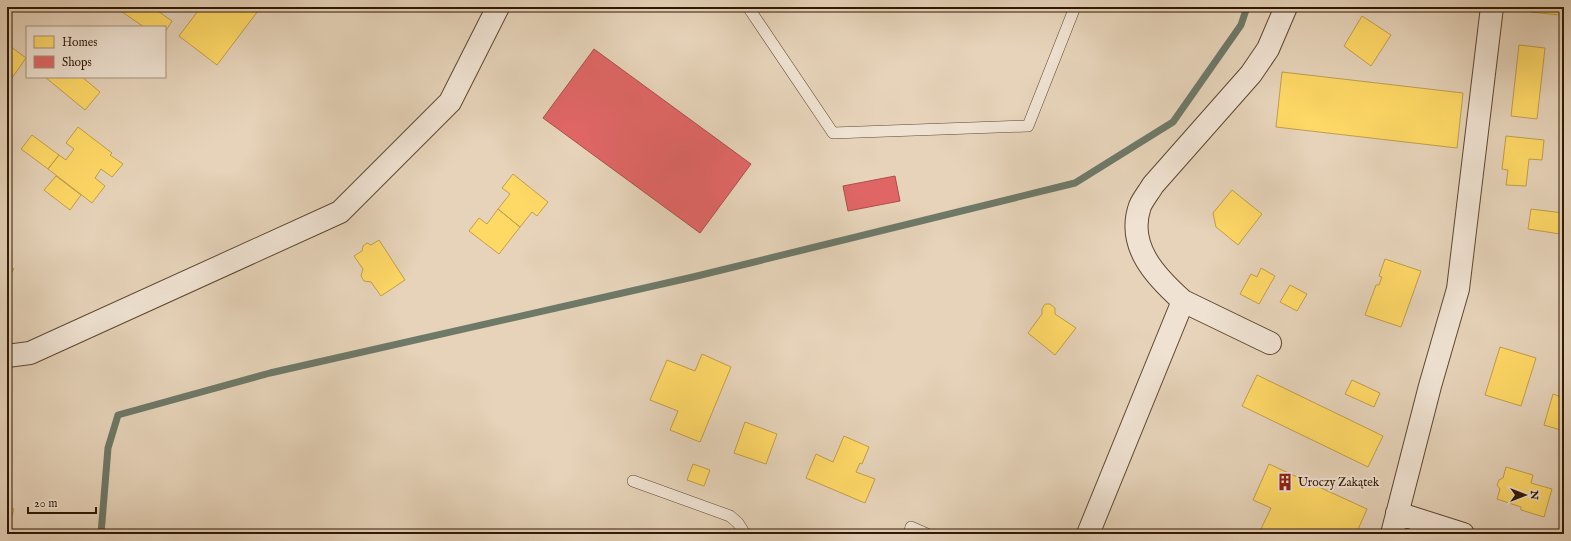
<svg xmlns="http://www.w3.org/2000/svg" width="1571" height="541" viewBox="0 0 1571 541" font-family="'IM FELL English',serif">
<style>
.homes{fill:#ffd966;stroke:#c19f49}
.shops{fill:#e06666;stroke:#ab4f49}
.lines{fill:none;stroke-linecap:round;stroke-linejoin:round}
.stream{stroke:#6e7968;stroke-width:7}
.lane-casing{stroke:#5e4731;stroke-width:12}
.street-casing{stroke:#5e4731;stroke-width:24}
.lane{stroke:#efe2d2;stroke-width:11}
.street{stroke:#efe2d2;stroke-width:22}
.labels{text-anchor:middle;stroke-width:4;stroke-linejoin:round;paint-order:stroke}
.poi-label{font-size:12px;fill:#301804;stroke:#efe2d2;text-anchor:start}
</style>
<rect width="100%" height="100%" fill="#e6d3b9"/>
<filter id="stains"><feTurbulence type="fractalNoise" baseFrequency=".005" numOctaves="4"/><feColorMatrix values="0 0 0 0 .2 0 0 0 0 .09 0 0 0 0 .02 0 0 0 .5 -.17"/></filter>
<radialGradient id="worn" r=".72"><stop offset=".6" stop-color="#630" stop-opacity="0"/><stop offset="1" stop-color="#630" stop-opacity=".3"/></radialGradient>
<path class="homes" d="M 115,7 L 152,7 L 172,21 L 165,32 L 165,27 L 144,27 Z
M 201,7 L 261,7 L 217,65 L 179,36 Z
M 1531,7 L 1564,7 L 1564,11 L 1560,11 L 1560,15 L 1530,12 Z
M 1362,16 L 1391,35 L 1371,66 L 1344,46 Z
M 7,44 L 26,58 L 7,85 Z
M 1519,45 L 1545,48 L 1537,119 L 1511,116 Z
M 1282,72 L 1463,93 L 1457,148 L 1276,127 Z
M 45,77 L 82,77 L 100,92 L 85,110 Z
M 78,127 L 112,153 L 110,155 L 123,164 L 112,177 L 101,169 L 95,178 L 105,186 L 92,203 L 48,169 L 59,155 L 66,160 L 74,149 L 66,143 Z
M 32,135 L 59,155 L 48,169 L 21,149 Z
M 1506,136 L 1544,140 L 1542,160 L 1529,159 L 1526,186 L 1506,185 L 1508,170 L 1502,169 Z
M 513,174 L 548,202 L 537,216 L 532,212 L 520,227 L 498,209 L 510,194 L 502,188 Z
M 56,176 L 81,195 L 70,210 L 44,190 Z
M 1232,190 L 1262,214 L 1238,245 L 1216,227 L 1213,213 Z
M 498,209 L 520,227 L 499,254 L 469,231 L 479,218 L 487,224 Z
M 1531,209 L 1563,213 L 1560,234 L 1528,229 Z
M 379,240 L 405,280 L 381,296 L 371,282 L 364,281 L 361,276 L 363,269 L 354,256 L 362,251 L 363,246 L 367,243 L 371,245 Z
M 1385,259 L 1421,271 L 1401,327 L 1365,315 L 1376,285 L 1379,285 L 1382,277 L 1379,276 Z
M 7,266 L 14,269 L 7,280 Z
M 1261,268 L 1275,276 L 1259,304 L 1240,294 L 1251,274 L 1257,277 Z
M 1290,285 L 1307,294 L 1297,311 L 1280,302 Z
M 1045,304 L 1050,304 L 1055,308 L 1055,314 L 1076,328 L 1055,355 L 1028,333 L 1042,314 L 1042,309 Z
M 1500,347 L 1536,358 L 1521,406 L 1485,395 Z
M 702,354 L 731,367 L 700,442 L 670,430 L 678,411 L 650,400 L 667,360 L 695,371 Z
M 1257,375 L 1383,436 L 1368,467 L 1242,406 Z
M 1352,380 L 1380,393 L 1374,407 L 1345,394 Z
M 1553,394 L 1564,398 L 1564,431 L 1544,425 Z
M 745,422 L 777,434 L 766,464 L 734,453 Z
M 844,436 L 869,447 L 862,464 L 860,463 L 856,472 L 875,479 L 865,503 L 806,478 L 816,454 L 833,462 Z
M 693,464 L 710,470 L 704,486 L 687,480 Z
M 1269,464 L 1367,509 L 1356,534 L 1327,534 L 1318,530 L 1316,534 L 1266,534 L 1260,531 L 1271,508 L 1253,500 Z
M 1506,467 L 1533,475 L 1531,483 L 1552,489 L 1544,517 L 1521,510 L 1521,507 L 1497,499 L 1500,489 L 1497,485 L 1499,480 L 1503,478 Z
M 7,507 L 14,509 L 7,532 Z"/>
<path class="shops" d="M 594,49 L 751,164 L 700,233 L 543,118 Z
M 895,176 L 900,201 L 848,211 L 843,186 Z"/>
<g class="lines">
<path class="stream" d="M 101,534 L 108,448 L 118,415 L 270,373 L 693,277 L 1075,183 L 1173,122 L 1241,25 L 1247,7"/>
<g class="lane-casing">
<path id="lane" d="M 748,7 L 833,133 L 1028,126 L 1075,7
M 633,481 L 730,516 L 738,523 L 745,534
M 909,534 L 911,527 L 927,534"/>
</g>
<g class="street-casing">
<path id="street" d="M 1183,301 L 1270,343
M 7,356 L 30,353 L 340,212 L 450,102 L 498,7
M 1397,513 L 1463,534
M 1088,534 L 1183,301 C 1156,277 1126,246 1140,206 C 1143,199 1149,192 1153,185 L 1251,74 L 1268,49 L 1286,7
M 1392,534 L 1430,386 L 1458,289 L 1492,7"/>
</g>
<use href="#lane" class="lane"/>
<use href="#street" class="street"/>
</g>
<defs>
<g id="building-bare" transform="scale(1.38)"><path d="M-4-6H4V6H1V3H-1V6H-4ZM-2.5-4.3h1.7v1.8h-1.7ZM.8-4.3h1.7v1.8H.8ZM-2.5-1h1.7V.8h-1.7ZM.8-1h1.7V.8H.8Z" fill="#8f2418" stroke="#efe2d2" stroke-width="2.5" paint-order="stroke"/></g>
</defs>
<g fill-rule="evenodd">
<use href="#building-bare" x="1285" y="482"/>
</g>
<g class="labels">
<g class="poi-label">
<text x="1298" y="486">Uroczy Zakątek</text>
</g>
</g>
<rect width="1571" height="541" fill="none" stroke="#e6d3b9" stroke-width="24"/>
<rect x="8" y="8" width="1555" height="525" fill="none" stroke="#301804" stroke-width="2"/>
<rect x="12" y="12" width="1547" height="517" fill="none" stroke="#301804"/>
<rect x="26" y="26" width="140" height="52" fill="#efe2d2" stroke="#a39180"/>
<rect x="34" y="36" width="20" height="12" fill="#ffd966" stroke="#a39180"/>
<text x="62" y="46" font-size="12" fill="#301804">Homes</text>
<rect x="34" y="56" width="20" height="12" fill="#e06666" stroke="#a39180"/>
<text x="62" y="66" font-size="12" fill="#301804">Shops</text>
<g transform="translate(1525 495) rotate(90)" stroke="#efe2d2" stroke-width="3" paint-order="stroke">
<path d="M0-3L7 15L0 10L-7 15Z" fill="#301804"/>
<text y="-6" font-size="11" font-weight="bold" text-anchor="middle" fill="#301804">N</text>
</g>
<path d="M28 507v6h68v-6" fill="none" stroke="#301804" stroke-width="2"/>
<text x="34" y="507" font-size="12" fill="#301804" stroke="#efe2d2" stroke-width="3" paint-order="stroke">20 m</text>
<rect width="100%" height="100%" filter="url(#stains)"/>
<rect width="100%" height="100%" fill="url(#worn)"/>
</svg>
